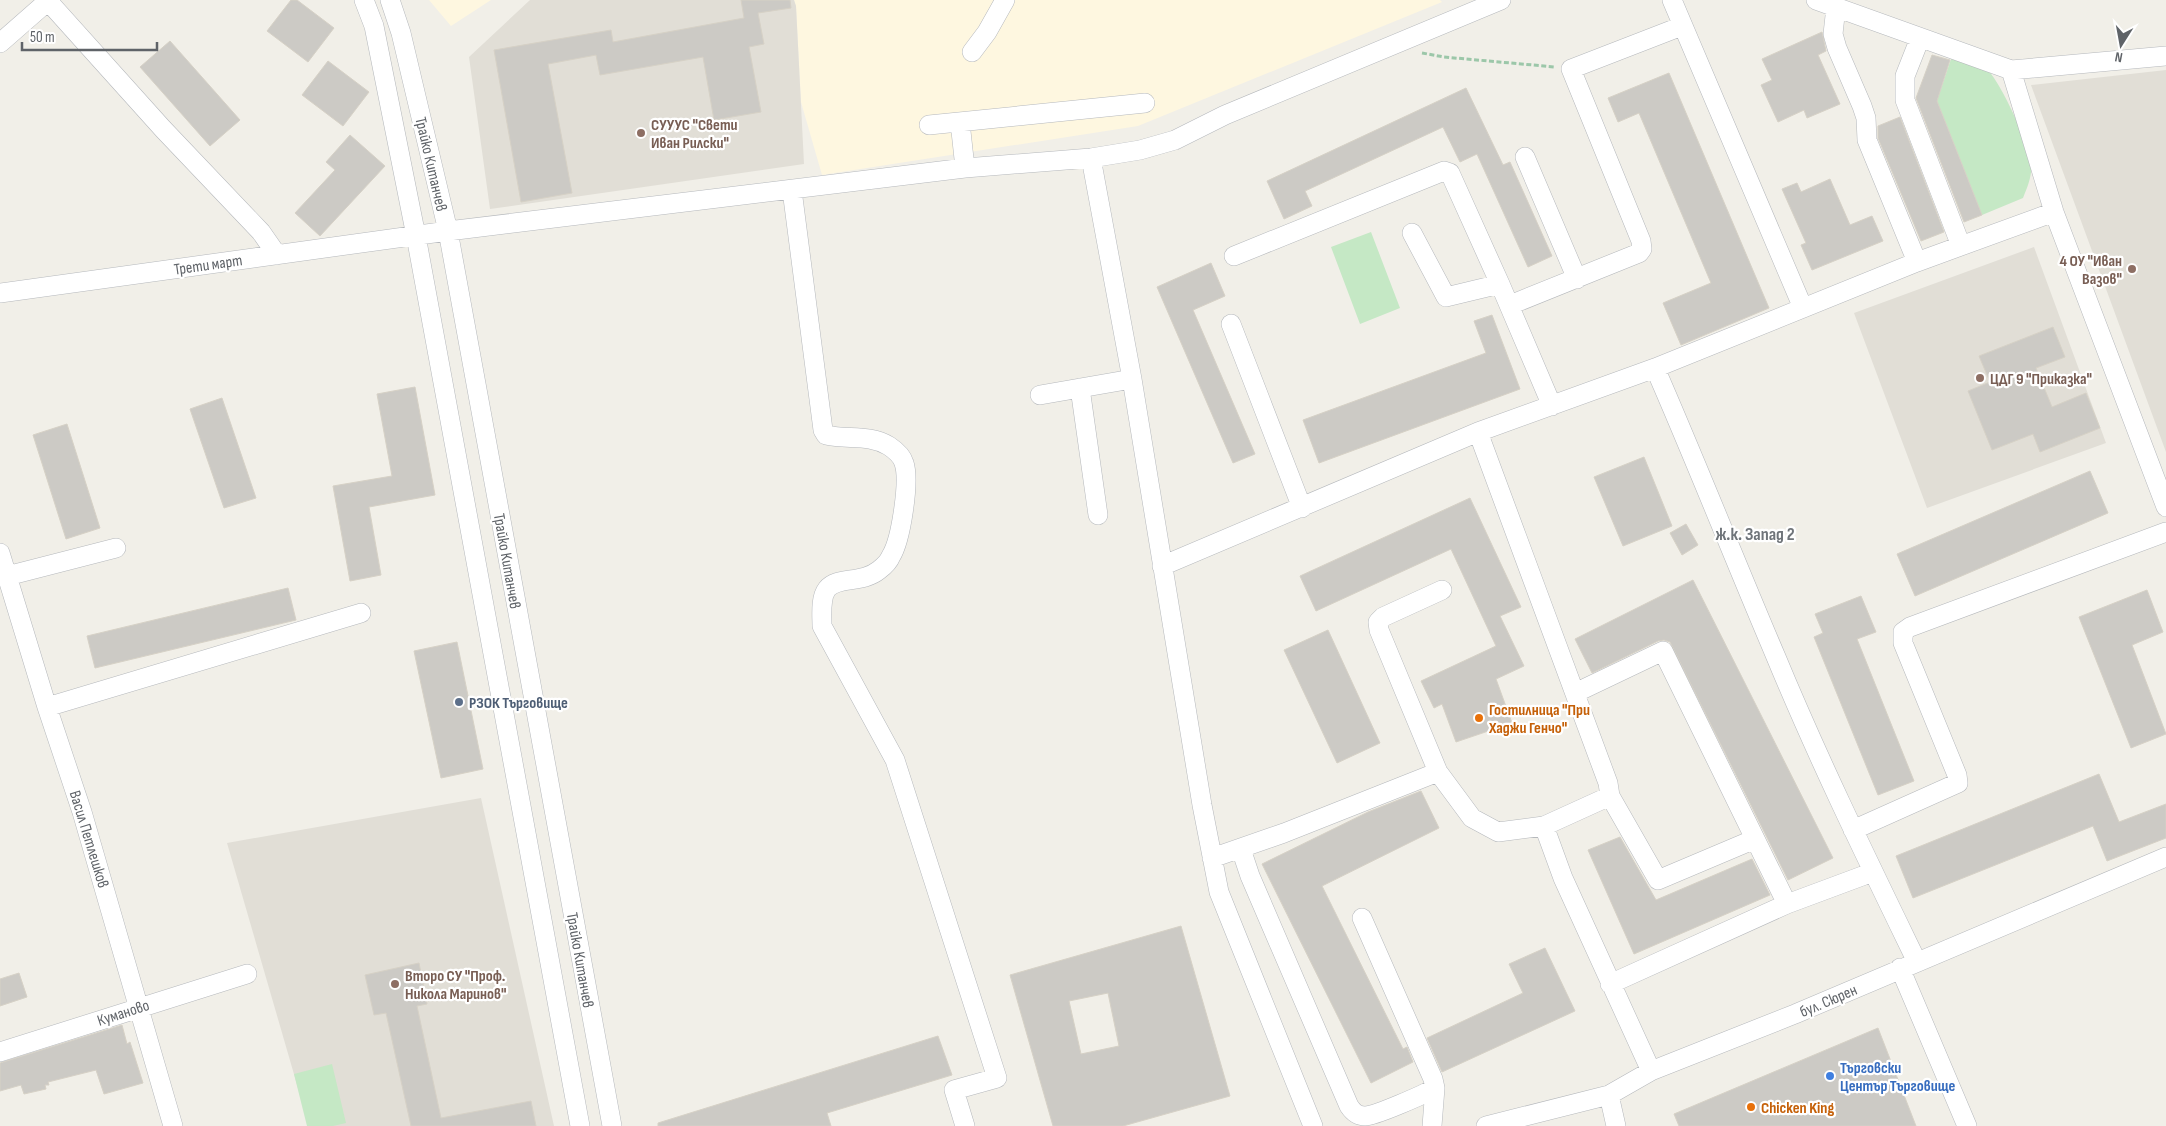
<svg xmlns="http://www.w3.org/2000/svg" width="2166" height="1126" viewBox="0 0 2166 1126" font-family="'Sofia Sans Condensed',sans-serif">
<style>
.commercial{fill:#fef7e0}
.education{fill:#e1ded6}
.green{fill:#c5e8c5}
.building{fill:#cccac5;stroke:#d6d1c6;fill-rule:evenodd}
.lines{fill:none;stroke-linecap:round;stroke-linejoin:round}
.minor-casing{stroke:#b5b8bc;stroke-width:20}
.path{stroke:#9cc7a9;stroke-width:3;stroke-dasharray:5 2.5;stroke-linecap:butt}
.minor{stroke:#fff;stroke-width:19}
.education-dot{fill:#8d6e63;stroke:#fff;stroke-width:2}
.service-dot{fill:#5c6f8a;stroke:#fff;stroke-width:2}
.food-dot{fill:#e8710a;stroke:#fff;stroke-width:2}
.shop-dot{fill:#3f7fe0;stroke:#fff;stroke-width:2}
.labels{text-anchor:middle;stroke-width:4.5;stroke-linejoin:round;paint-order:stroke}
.education-label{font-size:16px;font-weight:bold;fill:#785e54;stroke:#fff;text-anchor:start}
.street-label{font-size:16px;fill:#5f6368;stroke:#fff}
.service-label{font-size:16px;font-weight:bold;fill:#4e5e75;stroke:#fff;text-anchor:start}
.food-label{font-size:16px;font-weight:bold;fill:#c56008;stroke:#fff;text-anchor:start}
.shop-label{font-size:16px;font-weight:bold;fill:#366cbe;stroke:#fff;text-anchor:start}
.neighbourhood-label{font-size:18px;font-weight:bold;fill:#70757a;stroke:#fff}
</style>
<rect width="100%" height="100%" fill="#f1efe8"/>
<path class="commercial" d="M 429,0 L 491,0 L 451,26 Z
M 794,0 L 1440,0 L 1442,2 L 1138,126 L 822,175 L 801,102 L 796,6 Z"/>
<path class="education" d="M 530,0 L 794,0 L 796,6 L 804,164 L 490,209 L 469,57 Z
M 2166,70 L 2166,452 L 2031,85 Z
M 2034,247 L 2106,443 L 1927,508 L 1854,313 Z
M 481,798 L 554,1126 L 309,1126 L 227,843 Z"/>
<path class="green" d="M 1951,59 C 1961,62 1976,63 1985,68 C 1998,75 2029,145 2031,160 C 2033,174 2028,186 2023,198 L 1982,215 L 1937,101 Z
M 1371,232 L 1400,308 L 1360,324 L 1331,247 Z
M 332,1064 L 346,1123 L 333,1126 L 307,1126 L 294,1074 Z"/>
<path class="building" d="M 291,0 L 297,0 L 334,28 L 308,62 L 267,31 Z
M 741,0 L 790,0 L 791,8 L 758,13 L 764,44 L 749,47 L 761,112 L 714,120 L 703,57 L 600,75 L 596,55 L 548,64 L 572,193 L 521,202 L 494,50 L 611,30 L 613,42 L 744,18 Z
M 1822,32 L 1826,51 L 1818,55 L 1840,104 L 1807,118 L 1804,110 L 1778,122 L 1761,85 L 1772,80 L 1762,59 Z
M 170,41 L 240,120 L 210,146 L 140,67 Z
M 1932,55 L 1950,60 L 1937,101 L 1982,215 L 1964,222 L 1916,98 Z
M 328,61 L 369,92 L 343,126 L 302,95 Z
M 1669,73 L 1769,308 L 1681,345 L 1663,303 L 1711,283 L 1639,113 L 1618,122 L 1608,98 Z
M 1466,88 L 1503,165 L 1510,162 L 1552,256 L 1528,267 L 1477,154 L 1460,162 L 1443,127 L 1305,191 L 1312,206 L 1284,219 L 1267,181 Z
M 1900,117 L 1944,232 L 1921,241 L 1878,138 L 1878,126 Z
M 350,135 L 385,166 L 320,236 L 295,213 L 335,170 L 326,162 Z
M 1830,179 L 1850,225 L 1872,216 L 1883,241 L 1812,270 L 1801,245 L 1806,243 L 1782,189 L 1797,183 L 1801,192 Z
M 1211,263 L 1225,296 L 1193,310 L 1255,454 L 1233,463 L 1157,287 Z
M 1492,315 L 1520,389 L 1319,463 L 1303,420 L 1486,353 L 1474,321 Z
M 2053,327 L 2065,357 L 2036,368 L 2052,407 L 2086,393 L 2100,428 L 2040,452 L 2033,434 L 1992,450 L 1968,391 L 1990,382 L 1979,356 Z
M 415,387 L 435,495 L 369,507 L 381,575 L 350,581 L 333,486 L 392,476 L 377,394 Z
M 222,398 L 256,498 L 224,508 L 190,409 Z
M 67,424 L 100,528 L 66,539 L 33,435 Z
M 1644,457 L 1672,526 L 1623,546 L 1594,477 Z
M 2090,471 L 2108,513 L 1915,596 L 1897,554 Z
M 1470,498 L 1521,607 L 1500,616 L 1524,666 L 1496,679 L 1512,723 L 1456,742 L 1442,704 L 1434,708 L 1421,681 L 1496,646 L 1451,549 L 1316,611 L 1300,576 Z
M 1686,524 L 1698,545 L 1682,555 L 1670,533 Z
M 1693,580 L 1833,858 L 1788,880 L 1670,642 L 1664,640 L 1658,641 L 1592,673 L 1575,639 Z
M 288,588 L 296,620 L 95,668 L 87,636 Z
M 2147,590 L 2163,632 L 2132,645 L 2166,734 L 2131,748 L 2079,617 Z
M 1861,596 L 1876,632 L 1857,639 L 1914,781 L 1878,795 L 1814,637 L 1823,633 L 1815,614 Z
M 1328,630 L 1380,743 L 1337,763 L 1284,650 Z
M 457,642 L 483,769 L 441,778 L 414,651 Z
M 2099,774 L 2119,822 L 2166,804 L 2166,838 L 2107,861 L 2093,826 L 1913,898 L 1896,856 Z
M 1421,791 L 1439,828 L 1322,886 L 1403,1049 L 1407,1047 L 1413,1062 L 1371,1083 L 1262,864 L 1368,812 Z
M 1620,837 L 1656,900 L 1752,859 L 1770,895 L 1634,954 L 1588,850 Z
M 1181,926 L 1230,1096 L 1123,1126 L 1053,1126 L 1010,975 ZM 1108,993 L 1119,1046 L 1081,1054 L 1069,1001 Z
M 1545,948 L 1575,1011 L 1442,1072 L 1427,1038 L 1523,993 L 1509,964 Z
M 419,963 L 427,1004 L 417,1006 L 441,1118 L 531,1101 L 536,1126 L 411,1126 L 386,1013 L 374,1015 L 365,975 Z
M 19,973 L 27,997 L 0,1006 L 0,979 Z
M 122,1025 L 127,1044 L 130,1042 L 143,1083 L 104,1094 L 96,1070 L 48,1082 L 49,1085 L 45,1085 L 46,1089 L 24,1094 L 21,1085 L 0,1091 L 0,1063 Z
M 1878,1028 L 1916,1126 L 1679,1126 L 1674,1114 Z
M 938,1036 L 952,1075 L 827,1113 L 831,1126 L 658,1126 L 658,1123 Z"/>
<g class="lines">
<g class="minor-casing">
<path id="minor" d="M 47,0 L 163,129 L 261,232 L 277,255
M 364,0 L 374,26 L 416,236 L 580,1126
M 390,0 L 401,33 L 448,231 L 612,1126
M 1672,0 L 1803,308
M 1816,0 L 2011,70 L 2166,56
M 1836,7 L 1833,34 L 1837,48 L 1862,106 L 1866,118 L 1867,140 L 1917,262
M 1920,38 L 1905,76 L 1905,100 L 1961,246
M 0,43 L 48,1
M 972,52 L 987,32 L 1005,0
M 2011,70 L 2054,212 L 2166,507
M 960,122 L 965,168
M 929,125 L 1145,103
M 1525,157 L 1577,279
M 1091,158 L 1132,379 L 1202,805 L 1219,892 L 1313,1126
M 792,190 L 823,430 L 826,435 C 848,440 869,434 889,446 C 895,450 902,456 904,463 C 910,481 901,540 891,556 C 889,561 883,567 879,570 C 862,584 837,576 827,589 C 820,598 822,616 822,626 L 895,760 L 997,1078 L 954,1090 L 965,1126
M 1412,233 L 1446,297 L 1500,284
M 1234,256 L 1444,171 L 1450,173 L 1500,284 L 1552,406
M 0,293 L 448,231 L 965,168 L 1091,158 L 1140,150 L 1175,140 L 1225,115 L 1501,0
M 1510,305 L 1639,253 L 1642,249 L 1641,241 L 1571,69 L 1682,26
M 1231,324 L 1302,508
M 1655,368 C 1697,464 1735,561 1776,657 C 1819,761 1868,861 1917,962
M 1080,388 L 1098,515
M 1040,395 L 1132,379
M 1478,432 L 1608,783 L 1610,796 L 1658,880 L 1755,839
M 0,553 L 47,707 L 82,812 L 173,1126
M 1162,566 L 1478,432 L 1655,368 L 1917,262 L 2054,212
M 7,576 L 116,548
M 1442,590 L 1383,617 L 1378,622 L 1379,630 L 1438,772 L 1472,818 L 1498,832 L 1544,826 L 1610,796
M 1575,693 L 1663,651 L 1787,904 L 1610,984
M 47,707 L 361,613
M 1544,826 L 1563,878 L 1651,1071
M 1853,830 L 1958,783 L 1957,775 L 1903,643 L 1903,632 L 1910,627 L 2166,532
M 1241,849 L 1250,876 L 1349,1106 C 1353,1112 1357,1116 1365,1116 C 1375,1116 1425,1094 1435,1088
M 1212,858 L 1284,833 L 1438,772
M 1787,904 L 1873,872
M 1362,918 L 1433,1079 L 1435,1088 L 1432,1126
M 1900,968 L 1967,1126
M 0,1052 L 247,974
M 1609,1095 L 1616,1126
M 1486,1126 L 1609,1095 L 1651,1071 L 1795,1014 L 2166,857"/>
</g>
<path class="path" d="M 1422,53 L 1444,57 L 1555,67"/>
<use href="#minor" class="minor"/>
</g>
<g class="education-dot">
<circle cx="641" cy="133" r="5"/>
<circle cx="2132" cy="269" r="5"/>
<circle cx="1980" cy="378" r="5"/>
<circle cx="395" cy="984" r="5"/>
</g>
<circle class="service-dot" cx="459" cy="702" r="5"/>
<g class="food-dot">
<circle cx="1479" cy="718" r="5"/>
<circle cx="1751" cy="1107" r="5"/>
</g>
<circle class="shop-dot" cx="1830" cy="1076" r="5"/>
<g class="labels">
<g class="education-label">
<text x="651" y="130">СУУУС "Свети<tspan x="651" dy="18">Иван Рилски"</tspan></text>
<text x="2122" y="266" text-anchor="end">4 ОУ "Иван<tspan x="2122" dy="18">Вазов"</tspan></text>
<text x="1990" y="384">ЦДГ 9 "Приказка"</text>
<text x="405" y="981">Второ СУ "Проф.<tspan x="405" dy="18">Никола Маринов"</tspan></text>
</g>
<g class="street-label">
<text transform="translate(432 164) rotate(77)" y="6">Трайко Китанчев</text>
<text transform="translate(208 264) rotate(-8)" y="6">Трети март</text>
<text transform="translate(508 561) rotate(80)" y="6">Трайко Китанчев</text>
<text transform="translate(90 839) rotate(73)" y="6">Васил Петлешков</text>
<text transform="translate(581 960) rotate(80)" y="6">Трайко Китанчев</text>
<text transform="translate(1828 1000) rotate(-23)" y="6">бул. Сюрен</text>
<text transform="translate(123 1012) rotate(-18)" y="6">Куманово</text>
</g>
<g class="service-label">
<text x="469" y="708">РЗОК Търговище</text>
</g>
<g class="food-label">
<text x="1489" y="715">Гостилница "При<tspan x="1489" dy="18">Хаджи Генчо"</tspan></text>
<text x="1761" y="1113">Chicken King</text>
</g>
<g class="shop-label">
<text x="1840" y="1073">Търговски<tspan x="1840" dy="18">Център Търговище</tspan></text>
</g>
<g class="neighbourhood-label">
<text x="1755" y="540">ж.к. Запад 2</text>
</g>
</g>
<g transform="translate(2121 45) rotate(191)" stroke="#ffffff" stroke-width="4" paint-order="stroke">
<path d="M0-4L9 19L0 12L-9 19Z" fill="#5f6368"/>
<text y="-8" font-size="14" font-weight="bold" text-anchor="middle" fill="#5f6368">N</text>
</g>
<path d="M22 42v8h135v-8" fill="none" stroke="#5f6368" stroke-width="2.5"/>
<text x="30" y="42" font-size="15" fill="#5f6368" stroke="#ffffff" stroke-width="4" paint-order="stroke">50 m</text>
</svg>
